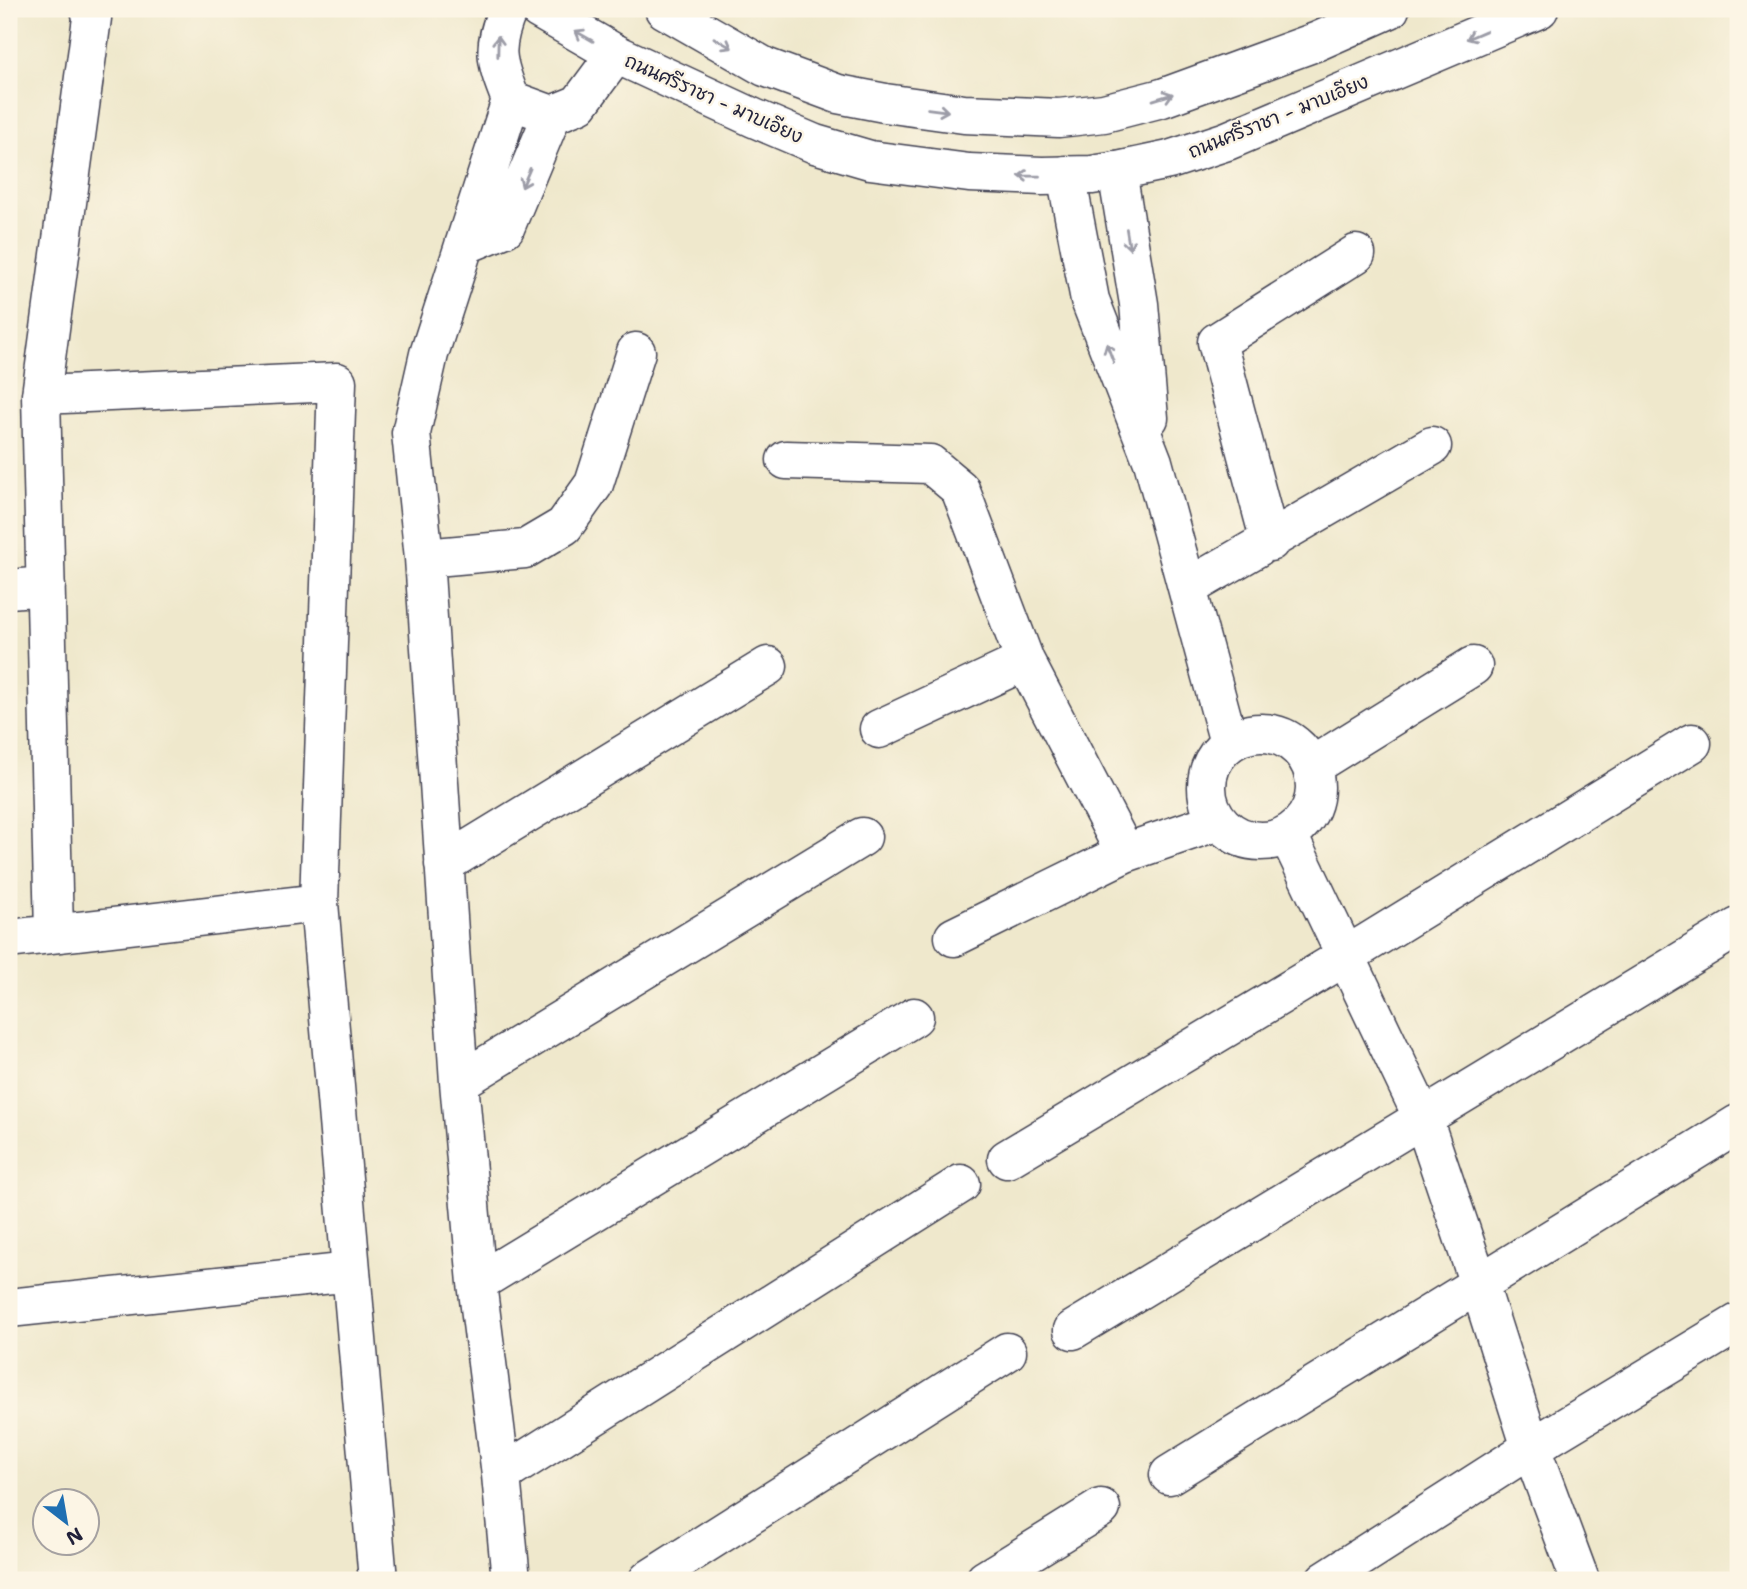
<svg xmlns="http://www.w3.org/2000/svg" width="1747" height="1589" viewBox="0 0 1747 1589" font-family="'Shantell Sans','Playpen Sans Thai',sans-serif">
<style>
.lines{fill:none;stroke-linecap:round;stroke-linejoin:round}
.minor-casing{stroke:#414051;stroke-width:41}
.major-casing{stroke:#414051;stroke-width:41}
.minor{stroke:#fff;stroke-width:38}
.major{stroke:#fff;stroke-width:38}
.oneway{stroke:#9c9ca7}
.labels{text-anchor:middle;stroke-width:5;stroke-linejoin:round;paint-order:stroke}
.street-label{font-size:19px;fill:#22223b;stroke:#fcf5e5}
</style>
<rect width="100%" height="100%" fill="#fcf5e5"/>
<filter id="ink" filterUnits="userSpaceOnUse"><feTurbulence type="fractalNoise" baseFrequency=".0143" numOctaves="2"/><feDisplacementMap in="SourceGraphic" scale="14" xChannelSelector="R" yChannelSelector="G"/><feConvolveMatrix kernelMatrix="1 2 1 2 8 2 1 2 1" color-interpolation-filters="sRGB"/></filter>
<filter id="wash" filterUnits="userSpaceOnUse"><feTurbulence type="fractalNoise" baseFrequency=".00686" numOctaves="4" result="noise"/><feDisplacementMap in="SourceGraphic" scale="28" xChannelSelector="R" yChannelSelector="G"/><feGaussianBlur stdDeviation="1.57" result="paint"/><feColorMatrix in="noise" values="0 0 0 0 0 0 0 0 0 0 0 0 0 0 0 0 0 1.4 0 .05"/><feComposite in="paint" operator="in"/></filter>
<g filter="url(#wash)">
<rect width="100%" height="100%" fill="#efe8cc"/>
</g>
<g filter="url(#ink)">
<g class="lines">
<g class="minor-casing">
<path id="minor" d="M 90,9 L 92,18 L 41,395 L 337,382 L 319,903 L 378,1580
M 508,9 C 492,48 495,60 511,100 L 552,115 L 579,104 L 616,54
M 1117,171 L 1139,304 L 1149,418
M 1066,175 L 1090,300 L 1153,462 L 1229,743
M 464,245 L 505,228 L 552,115
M 41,395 L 54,933
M 786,460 L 930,464 L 960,489 L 1025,661 L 1125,853
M 1270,542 L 1217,342 L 1356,254
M 424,558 L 525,549 L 564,526 L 594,484 L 636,352
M 1189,587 L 1432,446
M 9,589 L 46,586
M 879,729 L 1025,661
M1207 787a54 54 0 1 1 108 0a54 54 0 1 1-108 0Z
M 1312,766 L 1473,666
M 1288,835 L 1423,1118 L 1479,1284 L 1531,1448 L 1580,1580
M 444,864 L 768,666
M 954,937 L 1125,853 L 1218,821
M 9,939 L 319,903
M 459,1082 L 862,837
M 1007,1159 L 1346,956 L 1692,743
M 477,1283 L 914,1017
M 9,1308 L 351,1272
M 1073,1330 L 1738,927
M 501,1475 L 961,1184
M 1169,1475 L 1738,1124
M 511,1580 L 501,1475 L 477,1283 L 459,1082 L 424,558 L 411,433 L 429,354 L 511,100
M 648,1580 L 1007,1352
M 985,1580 L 1101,1508
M 1325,1580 L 1531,1448 L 1738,1323"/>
</g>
<g class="major-casing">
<path id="major" d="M 538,9 L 616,54 L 754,118 L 815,144 L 870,160 L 969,173 L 1042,176 L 1092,175 L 1117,171 L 1169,160 L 1227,141 L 1539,9
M 664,9 L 765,67 L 838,94 L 885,103 L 964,114 L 1059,118 L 1104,113 L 1162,98 L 1318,41 L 1390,9"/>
</g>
<use href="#minor" class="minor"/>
<use href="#major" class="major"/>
</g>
<defs><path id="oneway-shaft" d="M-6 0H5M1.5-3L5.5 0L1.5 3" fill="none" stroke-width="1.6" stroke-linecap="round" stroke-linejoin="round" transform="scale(1.75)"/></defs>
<g class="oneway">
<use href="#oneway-shaft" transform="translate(1476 35) rotate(157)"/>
<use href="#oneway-shaft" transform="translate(584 36) rotate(-150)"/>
<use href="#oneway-shaft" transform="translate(723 43) rotate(30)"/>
<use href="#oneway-shaft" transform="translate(498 46) rotate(-89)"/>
<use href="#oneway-shaft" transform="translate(1163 97) rotate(-17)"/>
<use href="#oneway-shaft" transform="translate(938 110) rotate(8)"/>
<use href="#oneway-shaft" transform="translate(1029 176) rotate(-179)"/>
<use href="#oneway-shaft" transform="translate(526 178) rotate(113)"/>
<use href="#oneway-shaft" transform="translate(1128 239) rotate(81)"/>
<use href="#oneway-shaft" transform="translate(1110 353) rotate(-111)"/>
</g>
</g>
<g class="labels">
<g class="street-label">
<text transform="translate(714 98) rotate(24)" y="7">ถนนศรีราชา - มาบเอียง</text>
<text transform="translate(1278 116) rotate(-22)" y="7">ถนนศรีราชา - มาบเอียง</text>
</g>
</g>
<rect width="1747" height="1589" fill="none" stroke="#fcf5e5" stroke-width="35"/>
<g transform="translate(66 1522) rotate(149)"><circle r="33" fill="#fcf5e5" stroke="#a5a1a1" stroke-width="2"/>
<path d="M0-5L12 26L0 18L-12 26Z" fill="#1f6fb2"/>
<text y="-10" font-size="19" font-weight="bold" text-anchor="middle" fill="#22223b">N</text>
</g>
</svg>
